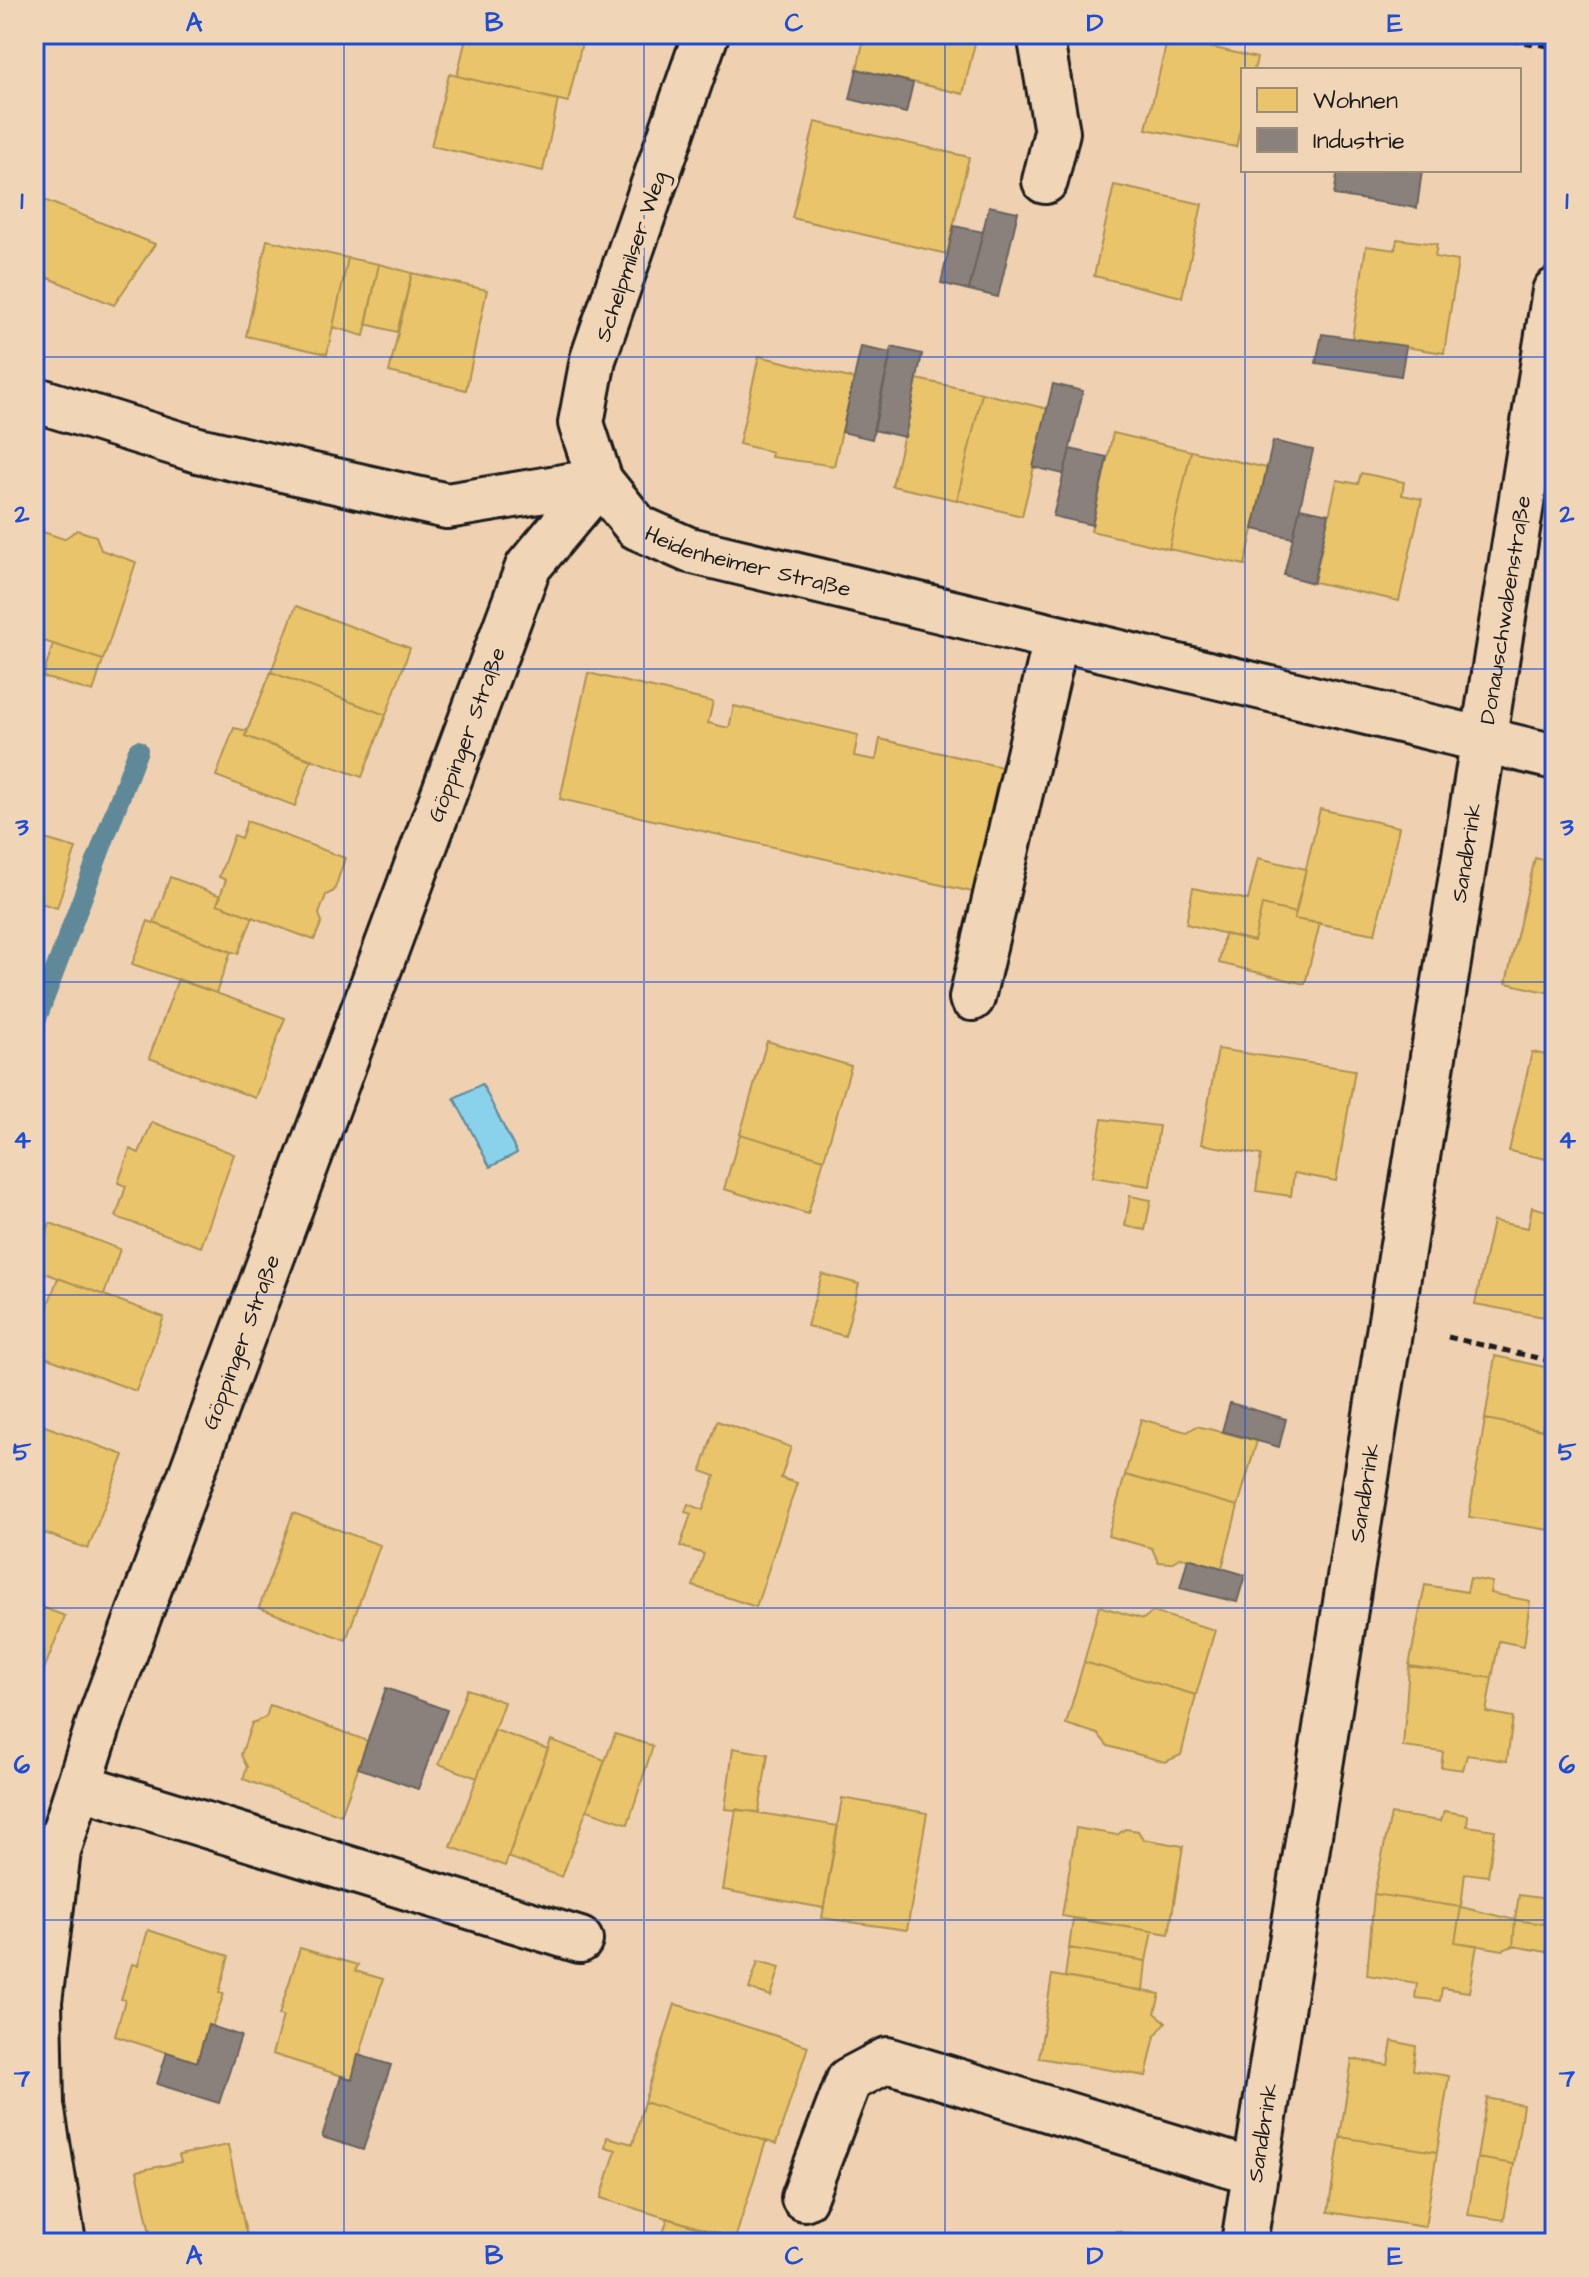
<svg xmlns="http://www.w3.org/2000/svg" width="1589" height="2277" viewBox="0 0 1589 2277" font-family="'Architects Daughter',sans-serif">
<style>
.water{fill:#8ad1eb;stroke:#5e8998;stroke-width:2}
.homes{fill:#e9c46a;stroke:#ac9253;stroke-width:2}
.industry{fill:#8a817c;stroke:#69635f;stroke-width:2}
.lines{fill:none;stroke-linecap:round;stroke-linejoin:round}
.stream{stroke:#5e8998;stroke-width:20}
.minor-casing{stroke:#1c1c1c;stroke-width:50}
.path{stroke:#1c1c1c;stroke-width:5;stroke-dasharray:8 6;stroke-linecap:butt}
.minor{stroke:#f0d5b7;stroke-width:44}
.grid{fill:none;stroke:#1d4ed8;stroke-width:2;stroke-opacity:0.55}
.labels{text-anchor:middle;stroke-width:8;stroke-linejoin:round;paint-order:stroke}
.street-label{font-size:22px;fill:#1c1c1c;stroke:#f0d5b7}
.neatline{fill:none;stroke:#1d4ed8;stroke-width:3}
.grid-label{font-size:26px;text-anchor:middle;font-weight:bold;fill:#1d4ed8}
</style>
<rect width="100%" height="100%" fill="#efd1b2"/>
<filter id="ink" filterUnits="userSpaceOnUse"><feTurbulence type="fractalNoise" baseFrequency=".0125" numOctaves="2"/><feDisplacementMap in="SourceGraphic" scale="16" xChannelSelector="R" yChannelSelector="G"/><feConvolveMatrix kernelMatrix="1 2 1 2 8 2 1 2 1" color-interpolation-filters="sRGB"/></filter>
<g filter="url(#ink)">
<path class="water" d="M 482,1084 L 517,1153 L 490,1167 L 454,1098 Z"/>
<path class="homes" d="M 467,34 L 584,34 L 568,102 L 457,76 Z
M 865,34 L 977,34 L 963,94 L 857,69 Z
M 1168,37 L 1257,58 L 1254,70 L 1243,70 L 1243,117 L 1236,147 L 1146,129 Z
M 449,74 L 558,100 L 543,171 L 431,146 Z
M 815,122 L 969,157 L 947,254 L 792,218 Z
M 1114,185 L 1202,204 L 1182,297 L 1094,276 Z
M 34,196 L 155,244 L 114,305 L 34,272 Z
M 1397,239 L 1437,244 L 1435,257 L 1458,261 L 1444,353 L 1352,339 L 1366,246 L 1395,250 Z
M 267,240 L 348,258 L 327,354 L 246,336 Z
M 348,258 L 379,264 L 364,336 L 333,327 Z
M 379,264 L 412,273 L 397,332 L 366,324 Z
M 412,273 L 487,290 L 466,390 L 389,372 Z
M 759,356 L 854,379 L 834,466 L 771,457 L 772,452 L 739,444 Z
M 917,379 L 982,393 L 957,500 L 892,486 Z
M 982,393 L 1048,409 L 1022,516 L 957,500 Z
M 1113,433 L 1191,451 L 1169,549 L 1091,531 Z
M 1191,451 L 1267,468 L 1245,565 L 1169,549 Z
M 1361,473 L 1404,482 L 1402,495 L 1422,499 L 1399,601 L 1314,582 L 1337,480 L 1358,484 Z
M 34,529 L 64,539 L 77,530 L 96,536 L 101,550 L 136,562 L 103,660 L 34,638 Z
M 296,606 L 410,648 L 386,715 L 271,672 Z
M 53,644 L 103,660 L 93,692 L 43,677 Z
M 271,672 L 386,715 L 362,777 L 245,736 Z
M 588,673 L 713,702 L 708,723 L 729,728 L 734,706 L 858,735 L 854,756 L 876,760 L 880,739 L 1006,768 L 977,893 L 560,799 Z
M 234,728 L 248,731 L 245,736 L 311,760 L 295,806 L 216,776 Z
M 1320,809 L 1399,827 L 1375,934 L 1294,919 Z
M 247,821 L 345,858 L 334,891 L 326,895 L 319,914 L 322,922 L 314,940 L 217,904 L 226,880 L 219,877 L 234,835 L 241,838 Z
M 34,836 L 76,848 L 57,908 L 34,901 Z
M 1258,858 L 1306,869 L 1296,913 L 1262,905 L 1254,941 L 1186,924 L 1193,888 L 1248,900 Z
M 1535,858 L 1555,863 L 1555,994 L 1506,983 Z
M 170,877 L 221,896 L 217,904 L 253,917 L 238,954 L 154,923 Z
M 1262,905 L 1296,913 L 1294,919 L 1320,923 L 1305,984 L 1219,963 L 1224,934 L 1254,941 Z
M 148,921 L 231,952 L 216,993 L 132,964 Z
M 178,979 L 285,1018 L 255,1098 L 149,1058 Z
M 767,1041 L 851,1066 L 824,1159 L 740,1134 Z
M 1218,1049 L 1355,1070 L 1336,1181 L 1294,1173 L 1291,1196 L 1256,1191 L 1261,1155 L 1201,1144 Z
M 1532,1052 L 1555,1057 L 1555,1161 L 1509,1151 Z
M 1102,1119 L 1159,1126 L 1150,1186 L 1092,1177 Z
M 152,1122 L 234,1154 L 201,1247 L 116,1217 L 126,1186 L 118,1183 L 130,1149 L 139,1153 Z
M 740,1134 L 824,1159 L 808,1214 L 724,1189 Z
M 1130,1196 L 1151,1200 L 1145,1230 L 1125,1226 Z
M 1532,1207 L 1555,1213 L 1555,1319 L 1475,1304 L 1493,1221 L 1528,1228 Z
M 50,1223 L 120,1249 L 104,1295 L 34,1269 Z
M 822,1274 L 859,1284 L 845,1336 L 807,1326 Z
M 58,1278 L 164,1317 L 136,1391 L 34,1353 L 34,1342 Z
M 1495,1356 L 1554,1369 L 1542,1430 L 1485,1419 Z
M 1141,1419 L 1187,1432 L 1197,1426 L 1257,1441 L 1238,1506 L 1125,1475 Z
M 1485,1419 L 1555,1432 L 1555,1531 L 1469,1517 Z
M 717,1421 L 791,1447 L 781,1478 L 797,1483 L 756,1607 L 693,1586 L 704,1554 L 680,1546 L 691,1514 L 685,1512 L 688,1504 L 703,1510 L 715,1476 L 701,1471 Z
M 34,1422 L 124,1455 L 88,1549 L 34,1529 Z
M 1125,1475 L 1238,1506 L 1222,1568 L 1181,1557 L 1171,1563 L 1158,1562 L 1152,1548 L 1108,1536 Z
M 293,1513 L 380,1545 L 346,1640 L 259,1608 Z
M 1470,1578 L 1492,1582 L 1490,1593 L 1530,1601 L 1524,1646 L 1499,1641 L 1492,1678 L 1409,1666 L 1425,1585 L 1467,1592 Z
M 34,1604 L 65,1616 L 34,1695 Z
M 1099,1606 L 1143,1619 L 1153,1612 L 1215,1630 L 1196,1695 L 1084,1662 Z
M 1084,1662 L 1196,1695 L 1181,1755 L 1165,1762 L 1108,1746 L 1098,1734 L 1066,1724 Z
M 1409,1666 L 1492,1678 L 1486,1712 L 1513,1717 L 1507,1761 L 1467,1755 L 1463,1770 L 1441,1767 L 1443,1752 L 1403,1747 Z
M 467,1689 L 504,1702 L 477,1778 L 439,1764 Z
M 270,1705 L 368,1741 L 341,1815 L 243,1779 L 247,1767 L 241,1755 L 252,1723 L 266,1717 Z
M 495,1730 L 548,1749 L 505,1866 L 451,1847 Z
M 615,1734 L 653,1746 L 628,1824 L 587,1810 Z
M 551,1740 L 605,1760 L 562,1877 L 508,1857 Z
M 733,1748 L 768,1754 L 759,1812 L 725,1809 Z
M 842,1798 L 927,1813 L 907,1930 L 822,1918 Z
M 736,1809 L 838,1826 L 824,1908 L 723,1890 Z
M 1444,1811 L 1468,1815 L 1467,1826 L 1495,1830 L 1488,1876 L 1465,1873 L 1461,1907 L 1374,1894 L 1391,1814 L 1441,1821 Z
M 1076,1828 L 1117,1835 L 1125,1829 L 1138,1831 L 1143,1839 L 1183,1846 L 1169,1934 L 1062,1916 Z
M 1374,1894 L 1461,1907 L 1455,1942 L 1477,1945 L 1469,1992 L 1442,1988 L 1440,2001 L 1415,1998 L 1417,1983 L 1367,1975 Z
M 1519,1895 L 1555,1900 L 1551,1925 L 1515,1920 Z
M 1461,1907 L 1515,1920 L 1513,1946 L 1503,1950 L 1455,1942 Z
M 1073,1919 L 1152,1931 L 1146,1961 L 1069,1948 Z
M 1515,1920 L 1551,1925 L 1547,1952 L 1513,1946 Z
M 148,1930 L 229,1956 L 219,1993 L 224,1994 L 212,2026 L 208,2025 L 197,2062 L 115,2036 L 125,2000 L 121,1999 L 132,1964 L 138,1965 Z
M 300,1948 L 358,1965 L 355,1971 L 383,1979 L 352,2079 L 272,2054 L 283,2016 L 279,2015 Z
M 1069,1948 L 1146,1961 L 1143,1991 L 1065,1977 Z
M 758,1961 L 780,1967 L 771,1996 L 749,1989 Z
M 1052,1975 L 1160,1994 L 1155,2013 L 1166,2022 L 1155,2036 L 1146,2076 L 1039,2058 Z
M 675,2004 L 808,2046 L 776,2144 L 644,2102 Z
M 1392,2041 L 1416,2046 L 1413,2070 L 1449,2076 L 1437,2152 L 1340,2137 L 1352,2059 L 1388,2065 Z
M 1487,2098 L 1523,2105 L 1514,2164 L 1477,2158 Z
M 644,2102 L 766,2141 L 735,2239 L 601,2198 L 616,2150 L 605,2147 L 607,2137 L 633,2144 Z
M 1340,2137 L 1437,2152 L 1425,2227 L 1328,2212 Z
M 228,2145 L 247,2238 L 225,2243 L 152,2243 L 137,2171 L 181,2162 L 179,2155 Z
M 1477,2158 L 1514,2164 L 1504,2220 L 1468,2215 Z
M 668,2218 L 735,2239 L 734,2243 L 660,2243 Z
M 1117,2231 L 1166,2243 L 1113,2243 Z"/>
<path class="industry" d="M 857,69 L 913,83 L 906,113 L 850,99 Z
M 1338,170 L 1422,170 L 1417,208 L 1334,195 Z
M 989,206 L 1018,212 L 998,297 L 969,290 Z
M 954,226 L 983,232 L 969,290 L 941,283 Z
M 1322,334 L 1406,346 L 1401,376 L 1316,363 Z
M 861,347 L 891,353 L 872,439 L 842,432 Z
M 892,347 L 922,354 L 905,437 L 873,430 Z
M 1053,384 L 1083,391 L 1064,474 L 1033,467 Z
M 1273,441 L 1313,450 L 1293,538 L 1253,529 Z
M 1070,449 L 1107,457 L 1092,525 L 1053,516 Z
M 1300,508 L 1329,514 L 1313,583 L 1284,575 Z
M 1230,1403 L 1286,1419 L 1279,1447 L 1222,1431 Z
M 1188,1558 L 1245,1575 L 1237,1602 L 1180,1588 Z
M 386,1688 L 447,1710 L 418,1789 L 358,1768 Z
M 208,2025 L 241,2036 L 219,2103 L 157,2084 L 167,2052 L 197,2062 Z
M 358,2055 L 391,2065 L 363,2150 L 322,2137 L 341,2076 L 352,2079 Z"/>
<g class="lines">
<path class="stream" d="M 34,1026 L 138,750"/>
<g class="minor-casing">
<g id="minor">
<path id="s1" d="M 706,34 L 593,359 L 581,423 L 600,481 L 637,527 L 689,550 L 1555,757"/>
<path d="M 1040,34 L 1057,132 L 1045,181"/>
<path d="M 34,399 L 198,450 L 447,506 L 600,481"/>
<path d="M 972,998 L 1056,639"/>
<path d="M 79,1786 L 580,1940"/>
<path d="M 804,2198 L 849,2080 L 887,2060 L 1255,2172"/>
<path id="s2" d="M 63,2243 L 41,2105 L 39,2001 L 58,1851 L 101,1717 L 528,567 L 600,481"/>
<path id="s3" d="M 1244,2243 L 1555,291"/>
</g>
</g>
<path class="path" d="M 1470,34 L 1555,47
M 1448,1337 L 1555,1362"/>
<use href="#minor" class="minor"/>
</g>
</g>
<path class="grid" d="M 344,34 L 344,2243M 644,34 L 644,2243M 945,34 L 945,2243M 1245,34 L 1245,70M 1245,170 L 1245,2243M 34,357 L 1555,357M 34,669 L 1555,669M 34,982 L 1555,982M 34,1295 L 1555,1295M 34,1608 L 1555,1608M 34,1920 L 1555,1920"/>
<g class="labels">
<g class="street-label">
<text transform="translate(630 256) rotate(-71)" y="8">Schelpmilser Weg</text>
<text dy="8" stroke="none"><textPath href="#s1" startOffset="646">Heidenheimer Straße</textPath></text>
<text dy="8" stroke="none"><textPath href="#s3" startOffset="1654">Donauschwabenstraße</textPath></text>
<text dy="8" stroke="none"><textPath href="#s2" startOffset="1584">Göppinger Straße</textPath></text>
<text dy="8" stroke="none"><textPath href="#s3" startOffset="1408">Sandbrink</textPath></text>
<text dy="8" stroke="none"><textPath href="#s2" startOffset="936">Göppinger Straße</textPath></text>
<text dy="8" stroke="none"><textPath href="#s3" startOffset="760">Sandbrink</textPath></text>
<text dy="8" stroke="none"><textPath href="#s3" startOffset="112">Sandbrink</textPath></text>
</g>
</g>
<rect width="1589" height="2277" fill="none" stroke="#f0d5b7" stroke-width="88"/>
<rect x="1241" y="68" width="280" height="104" fill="#f0d5b7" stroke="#9b8b79" stroke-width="2"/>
<rect x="1257" y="88" width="40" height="24" fill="#e9c46a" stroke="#9b8b79" stroke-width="2"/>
<text x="1313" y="108" font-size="24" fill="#1c1c1c">Wohnen</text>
<rect x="1257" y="128" width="40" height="24" fill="#8a817c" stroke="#9b8b79" stroke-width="2"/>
<text x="1313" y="148" font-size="24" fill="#1c1c1c">Industrie</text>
<rect x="44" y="44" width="1501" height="2189" class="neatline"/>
<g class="grid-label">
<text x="194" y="31">A</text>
<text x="494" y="31">B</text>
<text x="794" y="31">C</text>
<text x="1095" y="31">D</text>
<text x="1395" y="31">E</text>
<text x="22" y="209">1</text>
<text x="1567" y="209">1</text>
<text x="22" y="522">2</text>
<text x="1567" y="522">2</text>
<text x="22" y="835">3</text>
<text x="1567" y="835">3</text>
<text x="22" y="1148">4</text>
<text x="1567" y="1148">4</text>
<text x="22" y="1460">5</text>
<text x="1567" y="1460">5</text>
<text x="22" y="1773">6</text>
<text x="1567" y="1773">6</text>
<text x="22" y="2086">7</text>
<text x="1567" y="2086">7</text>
<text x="194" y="2264">A</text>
<text x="494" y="2264">B</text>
<text x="794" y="2264">C</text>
<text x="1095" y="2264">D</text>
<text x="1395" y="2264">E</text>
</g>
</svg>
